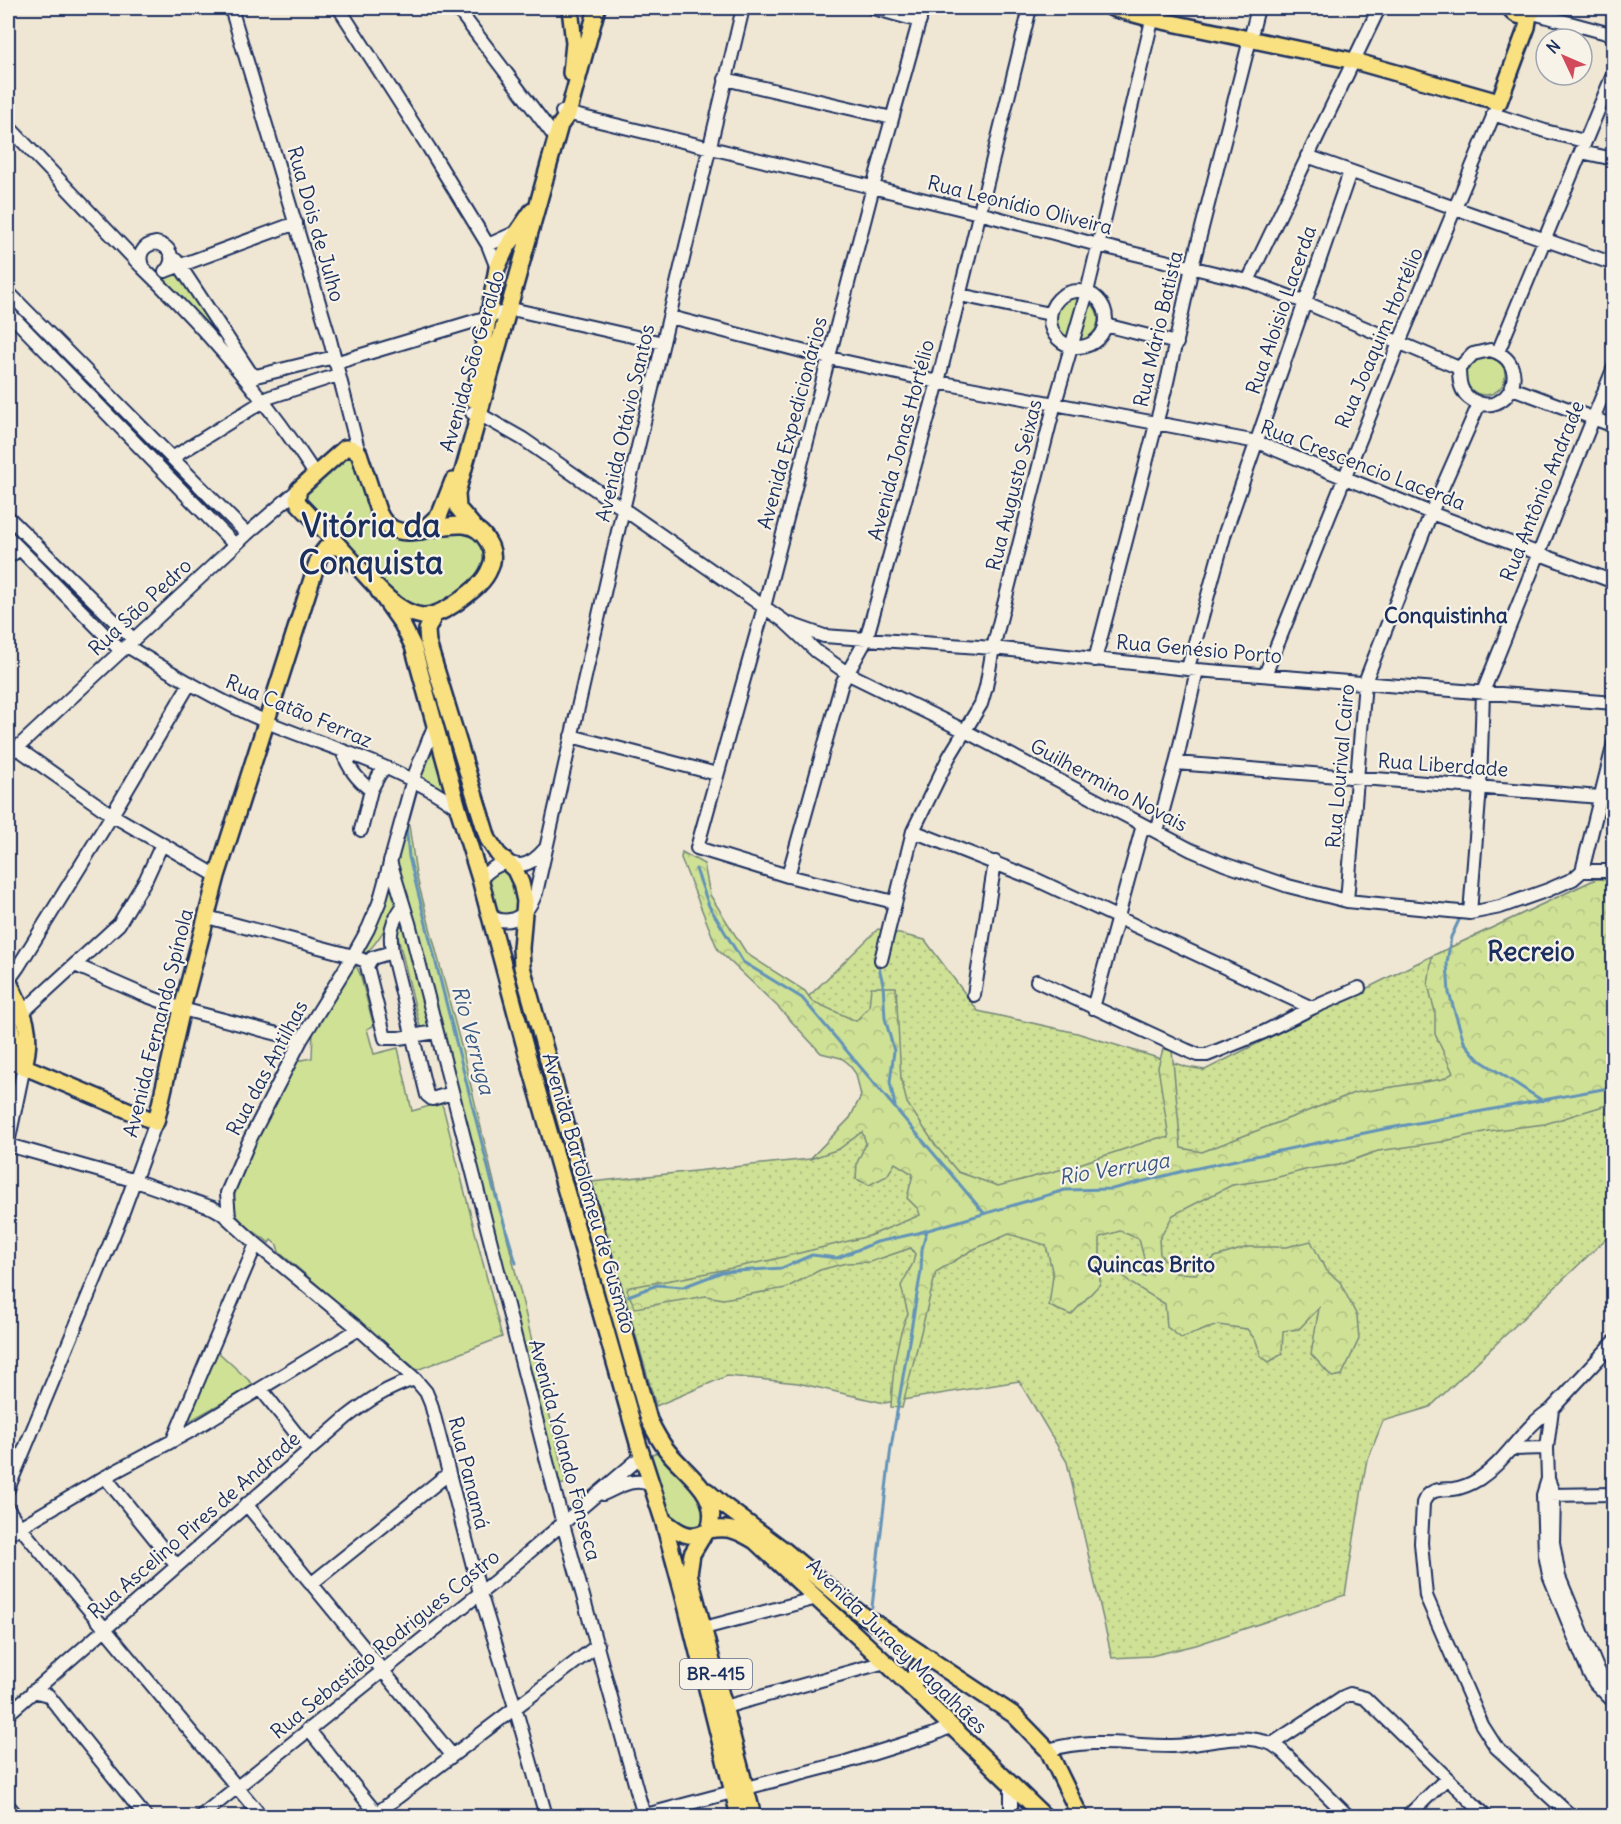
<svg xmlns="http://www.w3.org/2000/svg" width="1621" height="1824" viewBox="0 0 1621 1824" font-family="Delius,sans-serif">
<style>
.grass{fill:url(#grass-dots);stroke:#75887a;stroke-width:1.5}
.forest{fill:url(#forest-crowns);stroke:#75887a;stroke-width:1.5}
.park{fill:#cfe195;stroke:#75887a;stroke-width:1.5}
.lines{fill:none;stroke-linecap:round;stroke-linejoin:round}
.stream{stroke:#6393b8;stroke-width:3}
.minor-casing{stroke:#1b2f5e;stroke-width:16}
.major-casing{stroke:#1b2f5e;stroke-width:20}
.highway-casing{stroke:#1b2f5e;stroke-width:22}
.minor{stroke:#f7f3e8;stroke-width:12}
.major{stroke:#f9e181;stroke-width:15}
.highway{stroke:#f9e181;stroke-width:18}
.labels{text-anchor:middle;stroke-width:4.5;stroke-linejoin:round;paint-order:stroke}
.shield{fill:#f7f3e8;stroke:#5d6a87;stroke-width:1.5}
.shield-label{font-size:18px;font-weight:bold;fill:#1b2f5e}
.street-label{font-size:20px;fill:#1b2f5e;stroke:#f7f3e8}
.neighbourhood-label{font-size:21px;font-weight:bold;fill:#1b2f5e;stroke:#f7f3e8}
.water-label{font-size:21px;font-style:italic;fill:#395884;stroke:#f7f3e8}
.district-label{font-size:26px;font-weight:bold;fill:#1b2f5e;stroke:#f7f3e8}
.town-label{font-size:32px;font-weight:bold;fill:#1b2f5e;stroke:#f7f3e8}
</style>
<defs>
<pattern id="grass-dots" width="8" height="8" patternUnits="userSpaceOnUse" patternTransform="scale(1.5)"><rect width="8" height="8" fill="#cfe195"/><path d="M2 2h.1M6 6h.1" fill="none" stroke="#b1c183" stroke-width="1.8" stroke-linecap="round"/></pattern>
<pattern id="forest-crowns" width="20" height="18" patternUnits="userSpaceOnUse" patternTransform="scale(1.5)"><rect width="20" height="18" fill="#cfe195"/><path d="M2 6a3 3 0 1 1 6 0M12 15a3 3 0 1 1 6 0" fill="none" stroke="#b1c183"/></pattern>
</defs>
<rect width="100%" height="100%" fill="#efe6d4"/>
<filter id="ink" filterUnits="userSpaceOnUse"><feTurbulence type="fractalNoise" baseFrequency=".0167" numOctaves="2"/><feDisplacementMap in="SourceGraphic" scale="12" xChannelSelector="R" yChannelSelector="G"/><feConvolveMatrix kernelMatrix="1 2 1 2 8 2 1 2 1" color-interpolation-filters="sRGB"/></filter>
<g filter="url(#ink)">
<path class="grass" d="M 1596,879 L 1613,880 L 1613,1232 L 1430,1407 L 1383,1421 L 1366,1464 L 1345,1595 L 1196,1645 L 1151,1656 L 1112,1658 L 1067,1462 L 1019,1381 L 884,1403 L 798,1383 L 727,1376 L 656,1406 L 592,1182 L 810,1159 L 850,1118 L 877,1064 L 808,997 L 878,929 L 925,940 L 978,1011 L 1077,1033 L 1187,1067 L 1205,1070 L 1413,965 Z"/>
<path class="forest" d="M 682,852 L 704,864 L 710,895 L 747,954 L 805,991 L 812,1001 L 856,1021 L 869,1007 L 871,987 L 896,987 L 901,1079 L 907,1103 L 936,1146 L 958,1172 L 998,1186 L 1067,1168 L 1158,1138 L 1169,1138 L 1158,1067 L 1163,1049 L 1172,1050 L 1181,1148 L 1202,1152 L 1354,1093 L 1443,1079 L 1453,1073 L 1435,1034 L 1435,1012 L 1428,985 L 1432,956 L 1596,879 L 1613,880 L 1613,1103 L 1545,1124 L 1488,1131 L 1441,1142 L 1378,1151 L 1339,1165 L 1309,1169 L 1267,1180 L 1232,1185 L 1173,1215 L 1159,1240 L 1160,1254 L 1176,1273 L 1196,1274 L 1215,1257 L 1248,1247 L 1287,1247 L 1311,1241 L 1325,1269 L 1340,1282 L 1357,1316 L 1359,1339 L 1342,1375 L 1332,1377 L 1311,1354 L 1319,1308 L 1299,1329 L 1283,1331 L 1282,1354 L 1269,1362 L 1261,1356 L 1256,1341 L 1247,1329 L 1218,1325 L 1181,1338 L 1167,1327 L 1165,1304 L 1132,1284 L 1117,1270 L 1145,1276 L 1145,1262 L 1139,1239 L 1120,1231 L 1100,1237 L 1100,1284 L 1071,1315 L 1049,1306 L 1053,1275 L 1046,1245 L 1009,1234 L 974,1249 L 936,1272 L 902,1408 L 891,1407 C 892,1380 896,1337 908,1314 L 901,1286 L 913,1263 L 915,1254 L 911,1248 L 870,1262 L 846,1263 L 820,1270 L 786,1288 L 723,1299 L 706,1296 L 635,1308 L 627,1290 L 630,1287 L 683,1278 L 771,1260 L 869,1236 L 920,1215 L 918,1209 L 907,1198 L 913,1174 L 895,1163 L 887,1176 L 869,1185 L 856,1179 L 857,1163 L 866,1143 L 862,1132 L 839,1149 L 810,1159 L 850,1118 L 861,1096 L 856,1074 L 848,1063 L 841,1058 L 821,1053 L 777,1006 L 718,950 L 681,858 Z"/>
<path class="park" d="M 180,269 L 217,328 L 210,329 L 161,280 Z
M1056 319a21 21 0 1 1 42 0a21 21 0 1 1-42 0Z
M1465 375a20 20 0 1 1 40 0a20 20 0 1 1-40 0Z
M 351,448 L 388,526 L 451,525 L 486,537 L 491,568 L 434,615 L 406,611 L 297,494 Z
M 431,736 L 447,793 L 416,778 Z
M 404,824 L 409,825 L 416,874 L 465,1061 L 566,1483 L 560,1485 L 397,866 L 396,856 Z
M 503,869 L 512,874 L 519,908 L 514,914 L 507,916 L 496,909 L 489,880 L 492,873 Z
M 390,876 C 393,885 397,895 396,904 C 394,916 373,951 363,954 L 361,952 Z
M 402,926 L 405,927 L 430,1028 L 421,1031 L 397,933 L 399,927 Z
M 355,963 L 360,974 L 373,1023 L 373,1026 L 367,1029 L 374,1054 L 398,1048 L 412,1111 L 440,1103 L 443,1107 L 502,1337 L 417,1370 L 279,1252 L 277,1245 L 271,1240 L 269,1243 C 259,1234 240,1224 235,1212 C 224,1188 283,1086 297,1061 L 312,1058 L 313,1031 Z
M 217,1351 L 254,1385 L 186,1423 Z
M 658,1452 L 664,1453 L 696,1485 L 709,1520 L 700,1531 L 675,1523 L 665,1509 L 649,1457 L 652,1454 Z"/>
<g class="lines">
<path class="stream" d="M 406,825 L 409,857 L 492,1183 L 516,1263
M 696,869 L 709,906 L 743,962 L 802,998 L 984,1213
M 1459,920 L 1451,937 L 1447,963 L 1449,993 L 1464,1042 L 1478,1059 L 1543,1101
M 879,967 L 883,984 L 885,1018 L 894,1051 L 890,1082 L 895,1106
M 628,1296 L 657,1285 L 683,1287 L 722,1272 L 782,1268 L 812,1255 L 837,1258 L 877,1242 L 918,1233 L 1065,1190 L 1112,1189 L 1188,1170 L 1379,1130 L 1614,1087
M 872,1607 L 891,1447 L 921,1271 L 922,1249 L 927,1230"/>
<g class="minor-casing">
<path id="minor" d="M 231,8 L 329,336 L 359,453
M 339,8 L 429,148 L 488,245 L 497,268
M 457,8 L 557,140
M 873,8 L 920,21
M 1533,13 L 1614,35
M 725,79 L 892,118
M 562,112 L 979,213 L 1098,245 L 1248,281 L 1304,302 L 1459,368
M 1493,114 L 1545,131 L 1584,141
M 8,126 L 141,266
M 1581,152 L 1614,159
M 1307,156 L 1614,264
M 488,245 L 519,231
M 176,260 L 250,372 L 256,376
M 165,271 L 296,223
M 166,271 C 176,259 171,246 156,243 C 142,245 137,256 143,268 C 208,331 266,399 315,474
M 1248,281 L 1379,8
M1050 319a28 28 0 1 1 56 0a28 28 0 1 1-56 0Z
M 8,292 L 247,534
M 960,295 L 1050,314
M 8,312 L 235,545
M 670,317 L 829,358 L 938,382 L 1257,442 L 1431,513 L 1614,582
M 1105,325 L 1177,343
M 1490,350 C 1535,362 1508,421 1472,400 C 1460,393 1459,381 1459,368 L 1473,354 Z
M 1498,352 L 1614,72
M 335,363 L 508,311 L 516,310 L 663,343
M 252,380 L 256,376 L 334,357
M 1512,388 L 1614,426
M 472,413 L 479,414 L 523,439 L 764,607 L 784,621 L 816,651 L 847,673 L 965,731 L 1191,850 L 1224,864 L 1288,886 L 1347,901 L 1470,913 L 1500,907 L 1548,890 L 1573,879 L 1582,871 L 1614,871
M 172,458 L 270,397 L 338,375
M 8,517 L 133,639
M 8,537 L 121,651
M 8,557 L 19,550
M 790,624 L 824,636 L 993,648 L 1197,670 L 1614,703
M 127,646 C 172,673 218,701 267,722 C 331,749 402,766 458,808
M 1095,660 L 1167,382 L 1192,267 L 1258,8
M 1188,668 L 1225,533 L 1350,172
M 1265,675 L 1399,343 L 1499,102
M 571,736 L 717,774
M 17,748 L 112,815 L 217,876
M 342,751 C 349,768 356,779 371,790 L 383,768
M 8,754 L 17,748 L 247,534 L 299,489
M 1176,763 L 1600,797
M 361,830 L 371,790
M 913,831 L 1035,879 L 1312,1008
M 1157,832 L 1176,763 L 1197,670
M 390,861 L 409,923 L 563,1524 L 644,1816
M 1582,871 L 1614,743
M 788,876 L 842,683 L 866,640 L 938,382 L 1030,8
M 480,879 C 487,872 496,864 506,863 C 511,863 516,865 521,865 C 531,864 539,856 545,849
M 1347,901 L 1365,682 L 1431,513 L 1479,404
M 894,902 L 788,876 L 697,848 L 764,607 L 873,187 L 923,8
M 403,906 C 391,923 389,932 392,952 L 427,1095 L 432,1099 L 452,1093
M 1470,913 L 1480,787 L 1483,692 L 1614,367
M 207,917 L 353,956 L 368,962
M 491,917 C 513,927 528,914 536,893 L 621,518 L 743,8
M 392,952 L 372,958 L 367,966 L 385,1038 L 399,1038 L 436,1032
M 881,960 L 913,831 L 949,757 L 981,704 L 986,687 L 993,648 L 1055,403 L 1087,292 L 1155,8
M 75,965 L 139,993 L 182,1009 L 301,1040
M 8,981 L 18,967 L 112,815 L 190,683
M 1037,981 L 1186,1050 L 1198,1055 L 1207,1055 L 1264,1032 L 1312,1008 L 1359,988
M 974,995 L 995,862
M 1093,1008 L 1143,825
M 23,1012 L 119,924 L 146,879 L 162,844
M 8,1143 L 24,1066
M 8,1145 L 136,1181 L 213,1208 L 222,1213 L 256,1244 L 359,1329 L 415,1379 L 426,1392 L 431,1404 L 480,1593 L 515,1707 L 546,1816
M 229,1218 L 227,1193 L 250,1139 L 301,1040 L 353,956 L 368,929 L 379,903 L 413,779 L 435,724
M 1614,1342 L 1552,1409 L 1547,1448 L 1548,1479 L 1543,1495 L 1545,1554 L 1549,1575 L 1589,1673 L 1595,1683 L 1614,1702
M 261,1389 L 309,1450
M 1552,1409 C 1522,1427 1508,1460 1479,1479 C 1471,1484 1462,1488 1453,1489 C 1440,1490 1429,1488 1423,1503 L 1421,1543 L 1426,1596 L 1482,1725 L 1496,1747 L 1571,1816
M 173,1440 L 256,1244
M 1512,1449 L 1547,1448
M 105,1477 L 176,1565
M 1548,1479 L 1554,1495 L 1553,1542 L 1559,1577 L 1597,1668 L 1602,1677 L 1614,1690
M 8,1489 L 121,1217 L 156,1122
M 603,1494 C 619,1487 635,1476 651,1485
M 1548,1495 L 1614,1494
M 246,1504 L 452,1755
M 8,1509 L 20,1527 L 261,1816
M 8,1534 L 105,1477 L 189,1432 L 359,1329
M 311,1584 L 448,1474
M 704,1628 L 817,1598
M 33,1691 L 48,1695 L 145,1816
M 725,1707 L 885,1662
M 8,1714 L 347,1417 C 369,1400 388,1387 415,1379
M 308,1729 L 377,1814
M 1272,1744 L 1282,1751 L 1348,1816
M 1048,1750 C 1095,1737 1126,1746 1172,1746 C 1208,1745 1236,1731 1272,1744 L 1343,1697 L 1350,1694 L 1365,1698 L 1486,1816
M 1011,1784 L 1011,1808 L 1014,1816
M 746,1788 L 846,1762 L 932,1735 L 952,1726
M 201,1816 L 494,1582 L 642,1456
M 373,1816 L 598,1645
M 642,1816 L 732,1792
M 1408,1816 L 1446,1779"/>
</g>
<g class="major-casing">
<path id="major" d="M 570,8 L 574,43 L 571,73
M 1112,8 L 1153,19 L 1354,61 L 1499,102 L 1527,27 L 1529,15
M 1510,8 C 1516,17 1527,20 1534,10
M 474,400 L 497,268 L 506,249 L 532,211
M 345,448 L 351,448 L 359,453 L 378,511 C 399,563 463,496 488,542 C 493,550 494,560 490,568 C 485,582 471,592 459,601 C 449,608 435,617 422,616 C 393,612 368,577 349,557 C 333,539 316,522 299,504 L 297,499 L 299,489 Z
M 474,527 L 458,508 L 457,493 L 560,125 L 568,114 L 597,8
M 422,531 L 440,514 L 453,481
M 378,590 L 402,624 L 413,646 L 458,808 L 480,879 L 527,1054 L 638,1443 L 663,1520 L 683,1593 L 739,1816
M 434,615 L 427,630 L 428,643 L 488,839 L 498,854 L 515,870 L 521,883 L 525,901 L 521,948 L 522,967 L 649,1420 C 654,1430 659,1440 666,1449 C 685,1474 722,1493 709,1530 C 690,1542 678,1532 663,1520
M 8,980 C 23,1012 34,1030 24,1066
M 8,1012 L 18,1064 L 156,1122 L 182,1009 L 217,876 L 319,557 L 326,548 L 339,546
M 707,1491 L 722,1504 L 784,1550 L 857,1611 L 1014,1715 L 1048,1750 L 1080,1816
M 709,1530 C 728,1526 739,1531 755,1541 L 885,1662 L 1044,1816
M 704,1534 L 692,1554 L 689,1574 L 753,1816
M 914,1690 C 912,1675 917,1665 930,1658"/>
</g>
<g class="highway-casing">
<path id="highway" d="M 8,1810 L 13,1816"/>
</g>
<use href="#minor" class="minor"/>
<use href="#major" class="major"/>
<use href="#highway" class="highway"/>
</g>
</g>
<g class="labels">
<rect class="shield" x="680" y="1659" width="72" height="30" rx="4.5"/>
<g class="shield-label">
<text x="716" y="1680">BR-415</text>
</g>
<g class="street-label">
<text transform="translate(1020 205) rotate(14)" y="7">Rua Leonídio Oliveira</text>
<text transform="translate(316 224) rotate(74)" y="7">Rua Dois de Julho</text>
<text transform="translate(1281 310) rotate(-71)" y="7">Rua Aloisio Lacerda</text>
<text transform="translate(1158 329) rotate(-77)" y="7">Rua Mário Batista</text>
<text transform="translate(1379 338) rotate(-67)" y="7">Rua Joaquim Hortélio</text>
<text transform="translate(472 361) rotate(-74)" y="7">Avenida São Geraldo</text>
<text transform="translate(625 423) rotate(-77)" y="7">Avenida Otávio Santos</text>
<text transform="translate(792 423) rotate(-75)" y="7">Avenida Expedicionários</text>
<text transform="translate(901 440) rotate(-75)" y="7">Avenida Jonas Hortélio</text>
<text transform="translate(1363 465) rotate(21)" y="7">Rua Crescencio Lacerda</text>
<text transform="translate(1014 485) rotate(-76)" y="7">Rua Augusto Seixas</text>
<text transform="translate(1542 491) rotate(-68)" y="7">Rua Antônio Andrade</text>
<text transform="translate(140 607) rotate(-43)" y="7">Rua São Pedro</text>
<text transform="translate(1199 649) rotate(5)" y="7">Rua Genésio Porto</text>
<text transform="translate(299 711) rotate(23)" y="7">Rua Catão Ferraz</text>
<text transform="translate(1443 765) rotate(4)" y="7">Rua Liberdade</text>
<text transform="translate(1340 766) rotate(-85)" y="7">Rua Lourival Cairo</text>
<text transform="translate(1109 785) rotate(28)" y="7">Guilhermino Novais</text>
<text transform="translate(158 1023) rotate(-76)" y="7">Avenida Fernando Spínola</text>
<text transform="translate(267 1068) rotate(-62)" y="7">Rua das Antilhas</text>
<text transform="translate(589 1193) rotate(74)" y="7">Avenida Bartolomeu de Gusmão</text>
<text transform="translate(565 1450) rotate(75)" y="7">Avenida Yolando Fonseca</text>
<text transform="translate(469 1473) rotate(76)" y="7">Rua Panamá</text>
<text transform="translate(194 1525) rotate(-41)" y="7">Rua Ascelino Pires de Andrade</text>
<text transform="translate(385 1644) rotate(-39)" y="7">Rua Sebastião Rodrigues Castro</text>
<text transform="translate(897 1646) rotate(44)" y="7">Avenida Juracy Magalhães</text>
</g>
<g class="neighbourhood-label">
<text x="1446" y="623">Conquistinha</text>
<text x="1151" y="1272">Quincas Brito</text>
</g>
<g class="water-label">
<text transform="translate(473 1040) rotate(75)" y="7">Rio Verruga</text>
<text transform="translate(1114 1169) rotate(-9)" y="7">Rio Verruga</text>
</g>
<g class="district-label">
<text x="1531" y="961">Recreio</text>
</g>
<g class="town-label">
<text x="371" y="537">Vitória da<tspan x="371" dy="37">Conquista</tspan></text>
</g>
</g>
<rect width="1621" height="1824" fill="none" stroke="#f7f3e8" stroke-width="30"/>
<rect x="15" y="15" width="1591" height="1794" fill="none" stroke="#1b2f5e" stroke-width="2" filter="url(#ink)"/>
<g transform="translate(1564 57) rotate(314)"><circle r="28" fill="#f7f3e8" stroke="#9fa5b1" stroke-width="1.5"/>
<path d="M0-4.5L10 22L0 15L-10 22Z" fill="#d1495b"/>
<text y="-9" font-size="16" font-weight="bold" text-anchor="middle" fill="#1b2f5e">N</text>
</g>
</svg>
